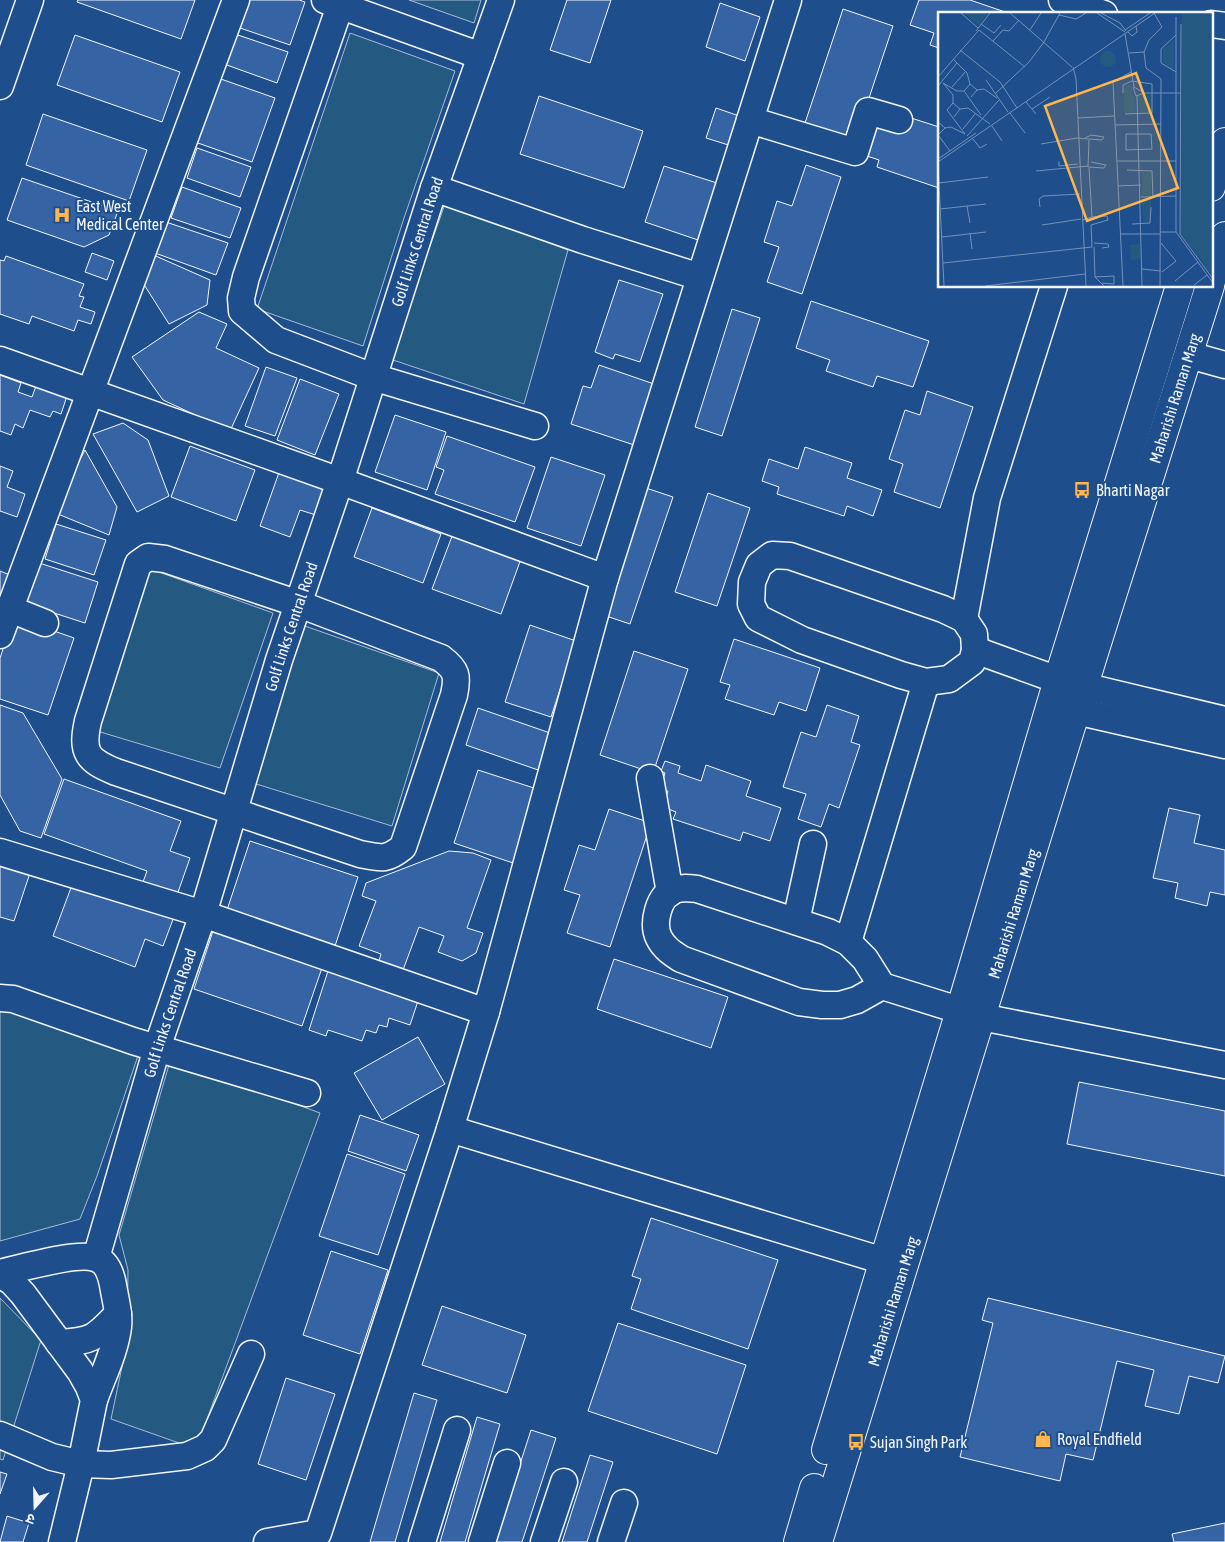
<svg xmlns="http://www.w3.org/2000/svg" width="1225" height="1542" viewBox="0 0 1225 1542" font-family="'Asap Condensed','Noto Sans Devanagari',sans-serif">
<style>
.green{fill:#245a82;stroke:#a8bbd7}
.building{fill:#3563a3;stroke:#f2f6ff}
.lines{fill:none;stroke-linecap:round;stroke-linejoin:round}
.minor-casing{stroke:#f2f6ff;stroke-width:29}
.major-casing{stroke:#f2f6ff;stroke-width:30}
.minor{stroke:#1f4e8c;stroke-width:26}
.major{stroke:#1f4e8c;stroke-width:28}
.labels{text-anchor:middle;stroke-width:4;stroke-linejoin:round;paint-order:stroke}
.poi-label{font-size:16px;fill:#f2f6ff;stroke:#1f4e8c;text-anchor:start}
.street-label{font-size:16px;fill:#f2f6ff;stroke:#1f4e8c}
.inset-road{fill:none;stroke:#7391ba;stroke-width:1}
.view{fill:#ffb74d;fill-opacity:0.15;stroke:#ffb74d;stroke-width:2.5}
.inset-edge{fill:none;stroke:#f2f6ff;stroke-width:2.5}
</style>
<rect width="100%" height="100%" fill="#1f4e8c"/>
<path class="green" d="M 409,0 L 481,0 L 474,23 Z
M 350,33 L 455,71 L 404,218 L 363,346 L 257,309 Z
M 445,204 L 568,250 L 524,404 L 390,359 Z
M 145,567 L 273,613 L 220,768 L 97,731 Z
M 302,625 L 439,673 L 392,826 L 253,783 Z
M 0,1000 L 141,1047 L 97,1176 L 80,1219 L 0,1241 Z
M 171,1058 L 320,1113 L 196,1449 L 111,1419 L 127,1343 L 128,1270 L 119,1235 Z
M 0,1298 L 41,1340 L 3,1460 L 0,1459 Z"/>
<path class="building" d="M 78,0 L 195,0 L 181,39 L 77,2 Z
M 250,0 L 299,0 L 305,2 L 290,45 L 240,28 Z
M 567,0 L 611,0 L 590,63 L 550,50 Z
M 919,0 L 970,0 L 1011,14 L 939,14 L 939,48 L 930,45 L 934,33 L 910,25 Z
M 720,3 L 760,17 L 745,61 L 706,47 Z
M 843,9 L 893,26 L 853,146 L 803,129 Z
M 235,34 L 288,52 L 277,83 L 224,64 Z
M 75,35 L 180,72 L 162,122 L 57,85 Z
M 218,78 L 275,98 L 252,162 L 195,142 Z
M 539,96 L 643,131 L 624,188 L 520,154 Z
M 716,108 L 748,119 L 738,148 L 706,138 Z
M 43,114 L 147,150 L 129,201 L 26,165 Z
M 905,116 L 939,127 L 939,188 L 877,167 L 879,160 L 858,153 L 869,120 Z
M 197,148 L 251,167 L 240,197 L 187,178 Z
M 806,165 L 841,177 L 802,294 L 767,282 L 779,247 L 764,242 L 777,201 L 792,206 Z
M 664,166 L 720,184 L 701,241 L 645,222 Z
M 22,178 L 118,211 L 109,235 L 84,247 L 7,220 Z
M 182,187 L 241,208 L 230,238 L 171,218 Z
M 166,222 L 228,243 L 216,275 L 155,253 Z
M 92,253 L 114,261 L 107,280 L 85,272 Z
M 149,253 L 210,280 L 207,305 L 169,324 L 138,275 Z
M 6,256 L 84,284 L 79,296 L 84,297 L 80,307 L 95,312 L 91,324 L 78,320 L 74,331 L 32,316 L 29,324 L 0,314 L 0,260 L 4,261 Z
M 619,280 L 663,294 L 640,362 L 615,354 L 613,359 L 595,352 Z
M 811,301 L 929,341 L 913,387 L 877,376 L 873,387 L 826,371 L 830,360 L 796,348 Z
M 732,309 L 760,318 L 722,436 L 695,427 Z
M 199,312 L 227,324 L 216,348 L 259,368 L 230,431 L 163,400 L 132,357 Z
M 599,365 L 654,384 L 634,445 L 571,424 L 583,386 L 591,388 Z
M 266,367 L 297,378 L 275,436 L 245,426 Z
M 0,375 L 21,383 L 18,392 L 32,397 L 36,386 L 67,396 L 61,414 L 53,411 L 50,417 L 30,410 L 23,428 L 15,424 L 11,435 L 0,431 Z
M 300,379 L 339,394 L 315,455 L 277,440 Z
M 927,391 L 973,407 L 940,508 L 894,492 L 903,464 L 889,459 L 905,410 L 920,415 Z
M 395,415 L 446,432 L 427,490 L 375,472 Z
M 123,423 L 148,440 L 169,496 L 137,512 L 93,434 Z
M 447,436 L 535,467 L 515,522 L 435,494 L 444,470 L 436,467 Z
M 190,446 L 255,470 L 236,521 L 171,497 Z
M 805,447 L 852,463 L 847,478 L 882,490 L 873,516 L 847,506 L 844,516 L 777,494 L 779,487 L 762,481 L 769,459 L 798,469 Z
M 85,450 L 117,507 L 109,535 L 53,512 Z
M 551,457 L 605,475 L 581,546 L 527,528 Z
M 282,464 L 331,480 L 319,516 L 300,510 L 290,537 L 260,526 Z
M 0,466 L 13,471 L 7,487 L 25,494 L 17,517 L 0,511 Z
M 643,487 L 673,497 L 630,624 L 600,614 Z
M 708,493 L 750,508 L 717,606 L 675,592 Z
M 372,508 L 441,534 L 423,583 L 354,557 Z
M 56,524 L 106,540 L 94,575 L 45,559 Z
M 454,531 L 522,556 L 501,614 L 432,589 Z
M 33,561 L 98,582 L 85,623 L 20,602 Z
M 0,571 L 15,577 L 0,605 Z
M 14,617 L 74,638 L 48,715 L 0,699 L 0,658 Z
M 530,625 L 576,641 L 551,717 L 505,702 Z
M 734,639 L 820,668 L 806,711 L 779,702 L 774,715 L 725,699 L 730,685 L 720,682 Z
M 634,651 L 688,669 L 653,773 L 600,755 Z
M 0,705 L 23,713 L 62,779 L 41,838 L 20,831 L 0,795 Z
M 827,705 L 859,716 L 851,742 L 860,745 L 839,808 L 829,804 L 821,827 L 798,819 L 806,794 L 783,787 L 801,732 L 816,737 Z
M 478,708 L 553,734 L 541,771 L 466,745 Z
M 665,761 L 680,766 L 678,773 L 701,781 L 706,765 L 751,781 L 746,796 L 781,808 L 770,841 L 743,832 L 740,841 L 673,819 L 676,812 L 663,807 L 668,791 L 660,789 L 665,773 L 661,771 Z
M 478,770 L 540,790 L 516,864 L 454,843 Z
M 64,779 L 181,821 L 170,851 L 190,858 L 177,895 L 143,882 L 147,871 L 44,834 Z
M 1169,808 L 1200,815 L 1194,843 L 1225,850 L 1225,895 L 1210,892 L 1207,906 L 1175,898 L 1178,883 L 1153,878 Z
M 609,809 L 651,823 L 610,947 L 567,933 L 580,895 L 564,890 L 579,845 L 595,850 Z
M 250,841 L 358,877 L 334,949 L 226,913 Z
M 449,851 L 473,853 L 491,860 L 467,928 L 483,933 L 476,953 L 462,961 L 438,952 L 444,936 L 419,927 L 403,970 L 379,961 L 381,954 L 359,946 L 376,901 L 362,896 L 366,883 Z
M 0,863 L 30,873 L 14,921 L 0,917 Z
M 75,877 L 175,914 L 163,946 L 145,939 L 135,967 L 53,936 Z
M 215,925 L 324,962 L 302,1026 L 194,989 Z
M 614,959 L 728,997 L 711,1048 L 597,1009 Z
M 328,971 L 418,1001 L 410,1025 L 389,1018 L 387,1027 L 379,1025 L 376,1033 L 366,1030 L 362,1041 L 328,1030 L 326,1036 L 309,1030 Z
M 418,1037 L 445,1084 L 382,1120 L 354,1073 Z
M 1079,1082 L 1225,1111 L 1225,1176 L 1067,1144 Z
M 360,1115 L 419,1135 L 406,1171 L 348,1151 Z
M 347,1154 L 405,1174 L 378,1255 L 319,1236 Z
M 651,1218 L 778,1260 L 748,1349 L 631,1309 L 641,1279 L 632,1276 Z
M 331,1251 L 388,1270 L 360,1354 L 303,1335 Z
M 988,1298 L 1225,1356 L 1218,1383 L 1189,1376 L 1179,1414 L 1145,1406 L 1154,1370 L 1117,1361 L 1093,1460 L 1066,1454 L 1060,1481 L 960,1457 L 993,1323 L 982,1320 Z
M 442,1306 L 526,1335 L 507,1393 L 422,1365 Z
M 618,1323 L 746,1365 L 717,1454 L 588,1411 Z
M 286,1378 L 335,1394 L 306,1480 L 258,1464 Z
M 414,1393 L 437,1400 L 395,1542 L 370,1542 Z
M 477,1417 L 500,1424 L 465,1542 L 440,1542 Z
M 531,1430 L 556,1438 L 522,1542 L 495,1542 Z
M 590,1455 L 613,1462 L 587,1542 L 562,1542 Z
M 0,1472 L 7,1474 L 0,1494 Z
M 7,1516 L 29,1523 L 23,1542 L 0,1542 Z
M 1225,1523 L 1225,1542 L 1174,1542 L 1172,1534 Z"/>
<g class="lines">
<g class="minor-casing">
<g id="minor">
<path d="M 325,0 L 481,56"/>
<path d="M 1062,0 L 1104,14"/>
<path d="M 340,6 L 246,277 L 241,298 L 242,311 L 276,340 L 373,377 L 535,426"/>
<path d="M 1211,24 L 1225,26"/>
<path d="M 0,86 L 30,0"/>
<path d="M 750,120 L 855,152 L 868,111 L 899,120"/>
<path d="M 434,188 L 583,240 L 700,277"/>
<path d="M 1189,355 L 1225,365"/>
<path d="M 0,360 L 340,481 L 605,578"/>
<path d="M 772,555 L 790,556 L 943,609 L 964,619 L 974,634 L 975,650 L 972,662 L 949,679 L 926,682 L 901,675 L 802,640 L 758,618 L 751,604 L 752,582 L 759,565 Z"/>
<path d="M 148,557 L 165,559 L 299,604 L 441,658 C 457,670 458,676 454,695 L 403,847 C 386,861 380,858 360,854 L 116,772 C 87,760 81,753 88,721 L 138,564 Z"/>
<path d="M 10,609 L 45,623"/>
<path d="M 964,619 L 987,498 L 1054,286"/>
<path d="M 0,635 L 236,0"/>
<path d="M 975,650 L 1058,680 L 1225,720"/>
<path d="M 1076,711 L 1225,745"/>
<path d="M 650,778 L 670,893"/>
<path d="M 0,852 L 203,914 L 486,1012"/>
<path d="M 796,921 L 813,844"/>
<path d="M 848,942 L 926,682"/>
<path d="M 882,986 L 857,1000 L 840,1005 L 822,1005 L 799,1002 L 681,959 C 672,953 664,948 659,938 C 652,924 658,896 674,890 C 682,887 689,888 697,889 L 828,932 L 848,942 L 865,959 L 882,986 L 981,1017 L 1225,1065"/>
<path d="M 0,998 L 13,999 L 133,1041 L 307,1093"/>
<path d="M 450,1129 L 884,1261"/>
<path id="s1" d="M 96,1258 L 157,1048 L 203,914 L 279,660 L 340,481 L 434,188 L 501,0"/>
<path d="M 0,1273 C 21,1268 77,1252 95,1258 C 107,1261 111,1274 113,1285 C 115,1299 120,1313 118,1327 C 115,1352 102,1377 94,1400"/>
<path d="M 0,1274 L 12,1282 L 23,1294 L 80,1371 L 89,1387 L 94,1400 L 81,1464 L 62,1542"/>
<path d="M 59,1343 C 93,1341 95,1338 118,1314"/>
<path d="M 0,1435 L 52,1457 L 81,1464 L 111,1465 L 187,1456 L 205,1448 L 213,1440 L 251,1354"/>
<path d="M 267,1542 L 318,1533 L 450,1129 L 486,1012 L 605,578 L 788,0"/>
<path d="M 422,1542 L 457,1430"/>
<path d="M 482,1542 L 507,1463"/>
<path d="M 544,1542 L 564,1482"/>
<path d="M 611,1542 L 624,1503"/>
</g>
</g>
<g class="major-casing">
<g id="major">
<path d="M 1211,187 L 1225,142"/>
<path d="M 1211,281 L 1225,236"/>
<path d="M 826,1450 L 960,1011 L 1058,680 L 1180,286"/>
<path d="M 798,1542 L 814,1488"/>
<path id="s2" d="M 818,1542 L 1097,643 L 1210,286"/>
</g>
</g>
<use href="#minor" class="minor"/>
<use href="#major" class="major"/>
</g>
<defs>
<g id="hospital-bare" transform="scale(1.35)"><path d="M-5-5h3v3.5h4V-5h3V5h-3V1.5h-4V5h-3Z" fill="#ffb74d" stroke="#1f4e8c" stroke-width="2.5" paint-order="stroke"/></g>
<g id="bus-bare" transform="scale(1.35)"><path d="M-5-6H5V4H4V6H2V4H-2V6H-4V4H-5ZM-3.5-4V0h7V-4ZM-3.5 1.2v1.5H-2V1.2ZM2 1.2v1.5H3.5V1.2Z" fill="#ffb74d" stroke="#1f4e8c" stroke-width="2.5" paint-order="stroke"/></g>
<g id="shop-bare" transform="scale(1.35)"><path d="M-5-2.5h2.3a2.7 3.5 0 0 1 5.4 0H5L5.5 6h-11ZM-1.5-2.5h3a1.5 2.3 0 0 0-3 0Z" fill="#ffb74d" stroke="#1f4e8c" stroke-width="2.5" paint-order="stroke"/></g>
</defs>
<g fill-rule="evenodd">
<use href="#hospital-bare" x="62" y="215"/>
<use href="#bus-bare" x="1082" y="490"/>
<use href="#shop-bare" x="1043" y="1439"/>
<use href="#bus-bare" x="856" y="1442"/>
</g>
<g class="labels">
<g class="poi-label">
<text x="76" y="212">East West<tspan x="76" dy="18">Medical Center</tspan></text>
<text x="1096" y="496">Bharti Nagar</text>
<text x="1057" y="1445">Royal Endfield</text>
<text x="870" y="1448">Sujan Singh Park</text>
</g>
<g class="street-label">
<text dy="6" stroke="none"><textPath href="#s1" startOffset="1066">Golf Links Central Road</textPath></text>
<text dy="6" stroke="none"><textPath href="#s2" startOffset="1198">Maharishi Raman Marg</textPath></text>
<text dy="6" stroke="none"><textPath href="#s1" startOffset="661">Golf Links Central Road</textPath></text>
<text dy="6" stroke="none"><textPath href="#s2" startOffset="658">Maharishi Raman Marg</textPath></text>
<text dy="6" stroke="none"><textPath href="#s1" startOffset="256">Golf Links Central Road</textPath></text>
<text dy="6" stroke="none"><textPath href="#s2" startOffset="252">Maharishi Raman Marg</textPath></text>
</g>
</g>
<g transform="translate(938 12)">
<rect width="275" height="275" fill="#1f4e8c"/>
<path d="M 26,1 L 50,1 L 41,13 ZM 244,1 L 275,1 L 275,265 L 243,221 ZM 236,28 L 236,58 L 225,50 L 225,37 ZM162 47a8 8 0 1 1 16 0a8 8 0 1 1-16 0ZM 186,73 L 193,73 L 199,101 L 186,101 ZM 207,82 L 213,82 L 214,101 L 201,101 L 201,87 ZM 204,160 L 213,160 L 213,183 L 204,183 ZM 204,187 L 213,187 L 213,210 L 205,210 ZM 202,232 L 202,247 L 193,248 L 192,233 Z" fill="#245a82"/>
<path class="inset-road" d="M 23,1 L 40,16M 72,1 L 134,55M 159,1 L 187,20M 163,1 L 182,11 L 188,19M 121,3 L 138,7 L 148,1M 238,5 L 238,220 L 275,271M 43,12 L 56,21 L 63,13M 243,12 L 242,222 L 275,267M 92,18 L 103,1M 187,18 L 212,1M 38,19 L 52,1M 190,20 L 194,24 L 199,20 L 198,14M 187,22 L 196,75 L 206,81 L 243,81M 55,29 L 65,18 L 71,19 L 81,8M 22,38 L 62,70 L 79,96M 206,40 L 211,28 L 224,15 L 216,1M 191,41 L 206,40 L 208,56 L 223,67 L 222,274M 15,47 L 29,61 L 32,72M 135,55 L 138,67 L 148,274M 238,60 L 223,51 L 223,37 L 238,23M 0,65 L 41,18 L 87,55M 48,68 L 70,100M 0,74 L 19,51M 14,75 L 28,59M 195,75 L 198,84 L 206,81M 39,78 L 46,77 L 59,86M 58,81 L 91,50 L 106,30 L 122,1M 185,81 L 185,73 L 194,69 L 214,72 L 214,101 L 187,102M 199,84 L 204,274M 33,85 L 39,78 L 32,72 L 26,79 L 43,103M 88,90 L 98,102M 15,91 L 15,83 L 5,71 L 19,79 L 26,79M 22,97 L 30,96 L 52,112M 94,97 L 112,85M 72,101 L 87,121M 140,106 L 176,104M 0,110 L 7,116 L 0,123M 177,113 L 223,112M 54,114 L 64,129M 7,116 L 13,115 L 27,122 L 9,98 L 15,91 L 22,97 L 16,105M 25,117 L 37,102M 188,122 L 213,122 L 214,137 L 188,138 ZM 0,123 L 12,139M 29,124 L 61,88M 147,126 L 153,123 L 166,125M 35,127 L 42,136 L 49,132M 151,128 L 150,155 L 166,156 L 168,153M 103,132 L 139,126 L 164,128 L 166,125M 0,147 L 38,121M 121,149 L 121,154 L 140,152M 179,149 L 238,149M 0,150 L 217,1M 153,150 L 168,153M 0,151 L 6,274M 189,158 L 214,159 L 215,185M 98,159 L 150,154M 1,171 L 50,165M 180,174 L 203,173M 203,185 L 238,184M 29,194 L 32,211M 102,195 L 101,187 L 105,184 L 142,182M 2,197 L 48,192M 145,208 L 154,205 L 151,156M 194,212 L 212,211 L 213,195M 104,213 L 143,207M 222,220 L 238,220M 32,221 L 34,237M 182,222 L 222,222M 4,225 L 48,220M 156,231 L 170,232 L 171,235 L 164,236M 223,231 L 238,249 L 224,260M 156,235 L 157,265 L 166,274M 5,251 L 154,235 L 153,213 L 170,208 L 169,204 L 154,205M 204,257 L 223,259M 157,265 L 176,264 L 176,272 L 164,271M 237,269 L 260,250M 256,273 L 269,263M 47,274 L 147,262M 185,274 L 175,70 L 193,60"/>
<path class="view" d="M 198,61 L 240,176 L 149,209 L 107,94 Z"/>
<rect width="275" height="275" class="inset-edge"/>
</g>
<g transform="translate(35 1507) rotate(200)" stroke="#1f4e8c" stroke-width="4" paint-order="stroke">
<path d="M0-4L9 19L0 12L-9 19Z" fill="#f2f6ff"/>
<text y="-8" font-size="14" font-weight="bold" text-anchor="middle" fill="#f2f6ff">उ</text>
</g>
</svg>
